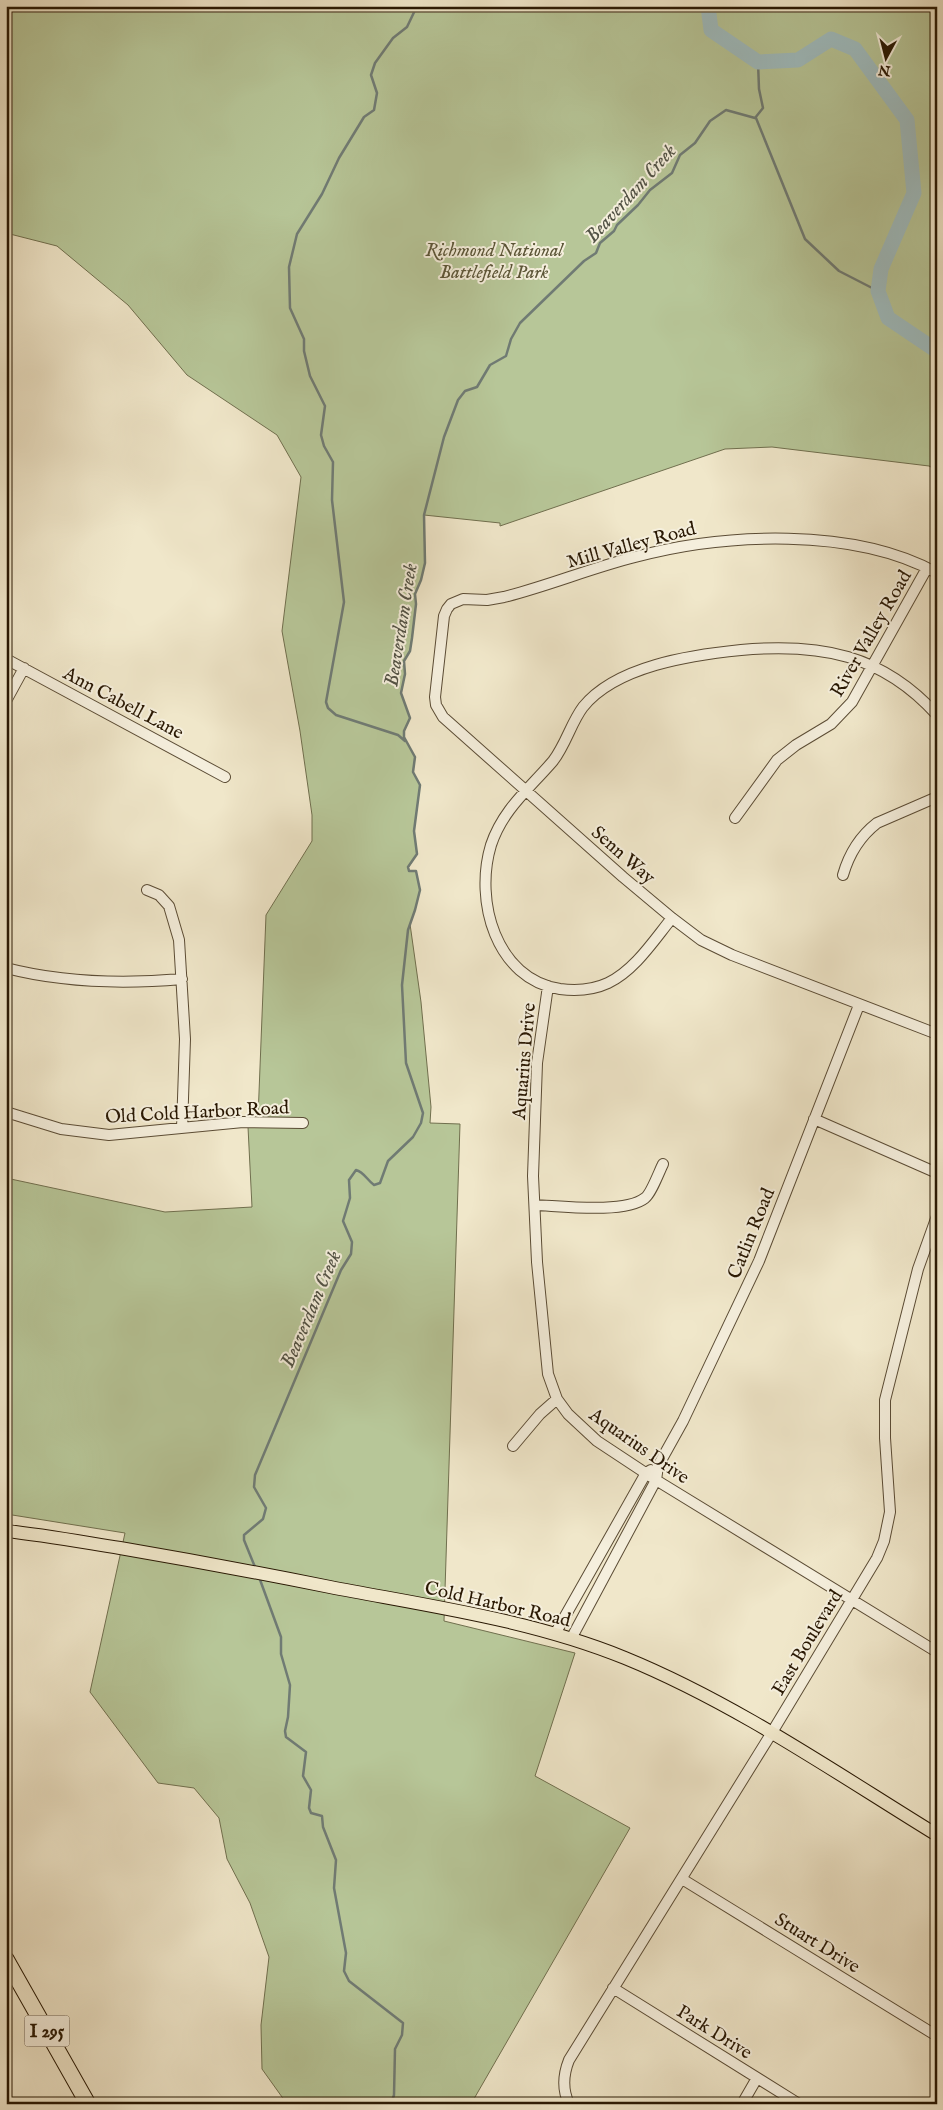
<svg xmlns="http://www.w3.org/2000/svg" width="943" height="2110" viewBox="0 0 943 2110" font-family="'IM FELL English',serif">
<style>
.green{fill:#b7c698;stroke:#706f4e}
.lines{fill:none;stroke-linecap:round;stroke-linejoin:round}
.stream{stroke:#707b74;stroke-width:2.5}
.river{stroke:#9fbdc0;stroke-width:15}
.minor-casing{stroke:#5b4c35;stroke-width:12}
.major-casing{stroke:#291803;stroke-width:14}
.highway-casing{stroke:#291803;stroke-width:17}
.minor{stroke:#f5efdd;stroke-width:10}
.major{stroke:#f0e7ca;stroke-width:12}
.highway{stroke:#f0e7ca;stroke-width:15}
.labels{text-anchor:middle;stroke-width:4;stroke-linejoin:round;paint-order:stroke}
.shield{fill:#f5efdd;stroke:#665844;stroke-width:1}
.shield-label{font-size:18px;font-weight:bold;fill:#291803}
.park-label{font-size:19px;font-style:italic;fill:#5b5537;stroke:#f5efdd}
.street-label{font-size:19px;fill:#291803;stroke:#f5efdd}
.water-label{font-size:20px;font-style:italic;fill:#525245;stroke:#f5efdd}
</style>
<rect width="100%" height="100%" fill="#f0e7ca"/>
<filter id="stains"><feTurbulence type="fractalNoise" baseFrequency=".004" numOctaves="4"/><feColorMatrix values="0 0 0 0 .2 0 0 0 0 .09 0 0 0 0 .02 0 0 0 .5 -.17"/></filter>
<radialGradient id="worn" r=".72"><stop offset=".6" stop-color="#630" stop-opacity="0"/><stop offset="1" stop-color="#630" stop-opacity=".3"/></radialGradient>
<path class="green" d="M 6,6 L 937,6 L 937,470 L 929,466 L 772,447 L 725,449 L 500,526 L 500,523 L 424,515 L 425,563 L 421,580 L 415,594 L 416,604 L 412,638 L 410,651 L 404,661 L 405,674 L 401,693 L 410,718 L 404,731 L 404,737 L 415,757 L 413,772 L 420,785 L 414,831 L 417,854 L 408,868 L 409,871 L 416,871 L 420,890 L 415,910 L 410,924 L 421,1002 L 431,1107 L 430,1123 L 460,1124 L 444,1621 L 575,1653 L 535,1776 L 630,1828 L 471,2104 L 287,2104 L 262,2069 L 261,2025 L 269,1957 L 250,1903 L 227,1859 L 219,1818 L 194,1788 L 158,1783 L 90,1692 L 125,1533 L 6,1514 L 6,1178 L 165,1212 L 252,1207 L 248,1127 L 258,1118 L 266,915 L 312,841 L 312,815 L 300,731 L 282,631 L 301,477 L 277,435 L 187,375 L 128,305 L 57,246 L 6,233 Z"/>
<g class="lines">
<path class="stream" d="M 756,118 L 805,239 L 839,271 L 878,291
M 405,741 L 398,735 L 336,715 L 328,708 L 326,702 L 344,602 L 332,500 L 333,462 L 324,446 L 321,435 L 325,406 L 310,376 L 304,351 L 304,339 L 290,308 L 289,267 L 297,234 L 322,194 L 339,158 L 364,117 L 374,110 L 377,93 L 371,75 L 375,63 L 393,38 L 407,27 L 417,6
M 255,1567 L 244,1540 L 244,1535 L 263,1519 L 266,1508 L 254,1487 L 255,1475 L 341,1270 L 351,1254 L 352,1242 L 343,1221 L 350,1198 L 349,1180 L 356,1170 C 364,1172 367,1180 374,1185 L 380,1183 L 388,1161 L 413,1137 L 421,1123 L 423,1113 L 406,1063 L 402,985 L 408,930 L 415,910 L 420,890 L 416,871 L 409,871 L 408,867 L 417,854 L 414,831 L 420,785 L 413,772 L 415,757 L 404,737 L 404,731 L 410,718 L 401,693 L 405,674 L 404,661 L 410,651 L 412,638 L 416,604 L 415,594 L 421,580 L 425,563 L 424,515 L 444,437 L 458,400 L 465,391 L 477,387 L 490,365 L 506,356 L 511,339 L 520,323 L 584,261 L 596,253 L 600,243 L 614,231 L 617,225 L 638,205 L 650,190 L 672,173 L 680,155 L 695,143 L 710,121 L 726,110 L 755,118 L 763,108 L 759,89 L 758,62
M 259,1577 L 281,1637 L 281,1654 L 290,1685 L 288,1717 L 285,1731 L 286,1737 L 306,1752 L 303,1776 L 311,1790 L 309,1808 L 311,1813 L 322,1816 L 323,1827 L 336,1860 L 334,1888 L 346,1953 L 344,1971 L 349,1981 L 403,2023 L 402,2035 L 395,2049 L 394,2095 L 391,2104"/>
<path class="river" d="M 708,6 L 711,30 L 758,62 L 798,60 L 831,39 L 855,49 L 907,120 L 914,193 L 881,269 L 878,291 L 888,318 L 937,351"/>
<g class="minor-casing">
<path id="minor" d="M 937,573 C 854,527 724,533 635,557 C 591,568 548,586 504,597 L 487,600 L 463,599 L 451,604 L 447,609 L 444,616 L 435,697 L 436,705 L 443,717 L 623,877 L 672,918 L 701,940 L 732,955 L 937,1034
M 6,659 L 225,777
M 6,701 L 24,668
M 735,818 L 777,760 L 796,745 L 831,724 L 852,702 L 927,568
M 843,875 C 849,854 859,837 877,823 L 937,797
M 147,890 L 159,895 L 169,906 L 179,940 L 185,1039 L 182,1128
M 672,918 C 654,940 635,970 608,983 C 593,990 576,991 560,989 C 496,979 474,901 491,845 C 503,809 529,789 553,761 C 566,744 571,723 583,707 C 616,666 691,655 741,650 C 820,643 882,654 937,715
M 6,968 C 64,983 124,984 182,979
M 548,986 L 537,1063 L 533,1176 L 537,1262 L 548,1374 L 557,1399 L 568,1414 L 597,1441 L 656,1480 L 937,1652
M 6,1112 L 61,1129 L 109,1135 L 243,1122 L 303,1123
M 814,1119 L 937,1173
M 535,1205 C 561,1206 625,1214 645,1198 C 651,1194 659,1172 663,1164
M 513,1446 L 540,1414 L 557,1399
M 555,1634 L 646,1473 L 651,1470
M 571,1639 L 656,1480 L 658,1466 L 683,1421 L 759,1261 L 859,1005
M 682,1879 L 937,2036
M 613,1988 L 799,2104
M 569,2104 C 562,2089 563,2075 569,2060 L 771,1734 L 877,1558 L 884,1541 L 890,1512 L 885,1438 L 885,1400 L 918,1269 L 937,1216
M 742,2104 L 757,2078"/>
</g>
<g class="major-casing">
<path id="major" d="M 6,1531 C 44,1535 82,1542 120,1548 C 190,1560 260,1573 330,1587 C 429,1606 532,1620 625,1658 C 735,1703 836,1773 937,1835"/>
</g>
<g class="highway-casing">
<path id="highway" d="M 6,1959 L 88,2104"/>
</g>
<use href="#minor" class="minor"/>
<use href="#major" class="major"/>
<use href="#highway" class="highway"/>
</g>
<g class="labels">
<rect class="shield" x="24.5" y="2015.5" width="45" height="31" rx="4"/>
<g class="shield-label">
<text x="47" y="2037">I 295</text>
</g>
<g class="park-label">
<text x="494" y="256">Richmond National<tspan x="494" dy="22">Battlefield Park</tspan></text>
</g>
<g class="street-label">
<text transform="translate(631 544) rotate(-15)" y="7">Mill Valley Road</text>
<text transform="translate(870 633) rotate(-60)" y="7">River Valley Road</text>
<text transform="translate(124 702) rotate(28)" y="7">Ann Cabell Lane</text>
<text transform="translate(624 854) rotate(41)" y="7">Senn Way</text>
<text transform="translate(523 1061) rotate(-85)" y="7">Aquarius Drive</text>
<text transform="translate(197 1111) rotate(-3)" y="7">Old Cold Harbor Road</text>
<text transform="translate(750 1233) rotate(-68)" y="7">Catlin Road</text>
<text transform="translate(640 1445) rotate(35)" y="7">Aquarius Drive</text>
<text transform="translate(498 1603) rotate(13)" y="7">Cold Harbor Road</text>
<text transform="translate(806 1642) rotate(-59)" y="7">East Boulevard</text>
<text transform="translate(818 1942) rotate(32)" y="7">Stuart Drive</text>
<text transform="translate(715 2031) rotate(32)" y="7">Park Drive</text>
</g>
<g class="water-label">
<text transform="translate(630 193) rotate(-48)" y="7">Beaverdam Creek</text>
<text transform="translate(400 625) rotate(-81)" y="7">Beaverdam Creek</text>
<text transform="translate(310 1309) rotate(-67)" y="7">Beaverdam Creek</text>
</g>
</g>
<rect width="943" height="2110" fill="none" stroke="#f0e7ca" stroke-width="25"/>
<rect x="8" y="8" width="928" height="2095" fill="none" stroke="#291803" stroke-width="2.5"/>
<rect x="12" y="12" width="918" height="2085" fill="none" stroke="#291803"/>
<g transform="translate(886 58) rotate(187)" stroke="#f5efdd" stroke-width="4" paint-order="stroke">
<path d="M0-4L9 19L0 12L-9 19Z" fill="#291803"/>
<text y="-8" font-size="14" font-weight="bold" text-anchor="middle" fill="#291803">N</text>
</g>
<rect width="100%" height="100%" filter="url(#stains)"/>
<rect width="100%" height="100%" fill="url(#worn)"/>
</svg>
